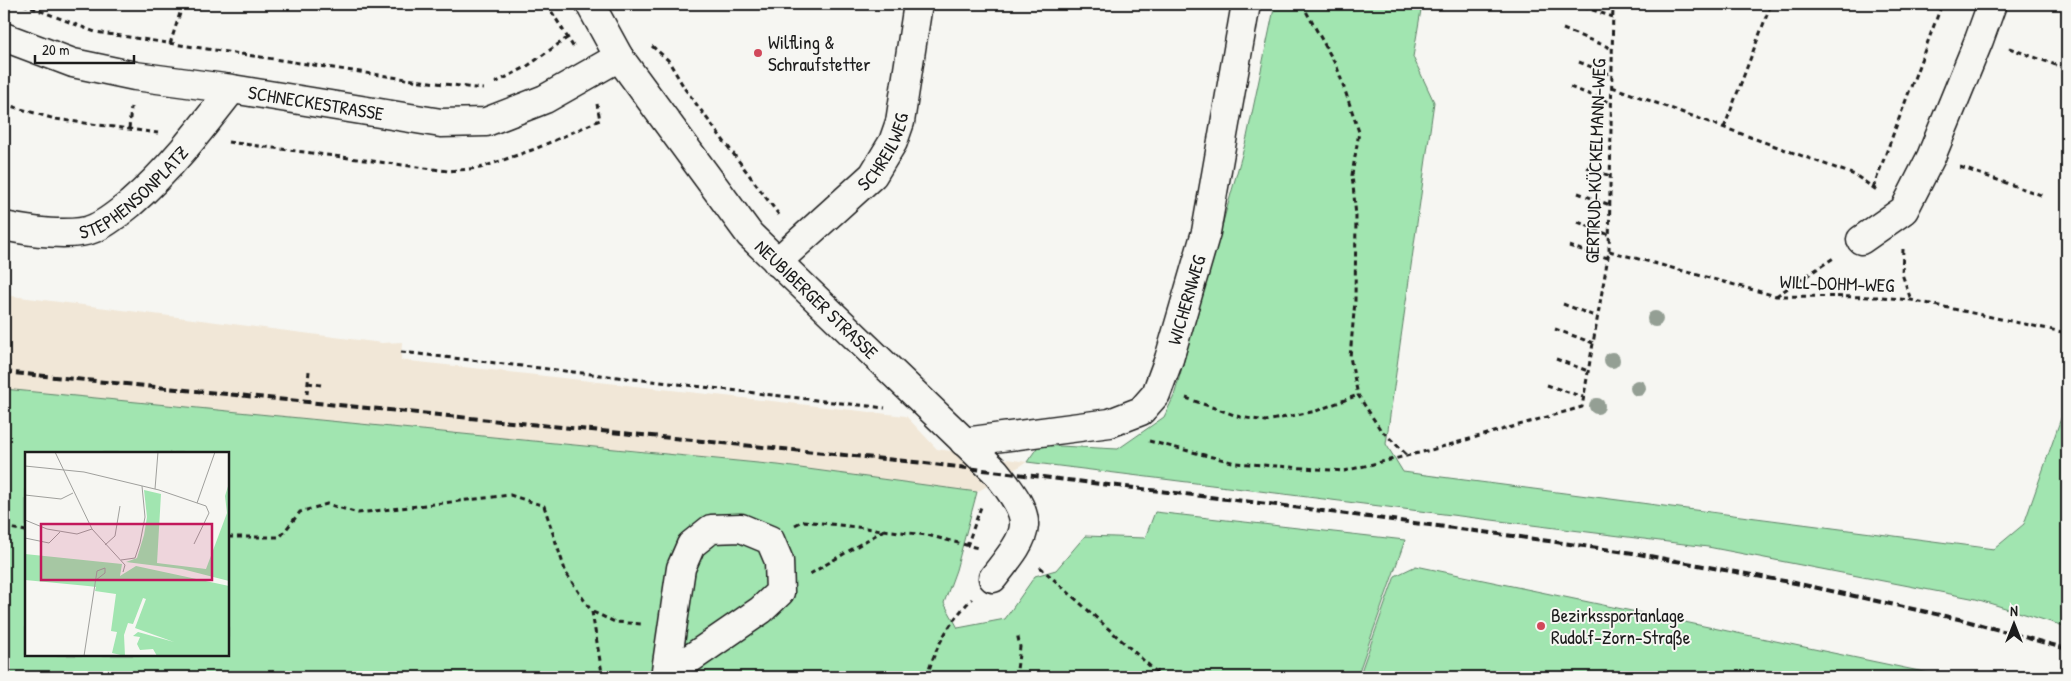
<svg xmlns="http://www.w3.org/2000/svg" width="2071" height="681" viewBox="0 0 2071 681" font-family="'Patrick Hand',sans-serif">
<style>
.built{fill:#f1e7d7}
.green{fill:#a1e5b0;stroke:#5e8066;fill-rule:evenodd}
.lines{fill:none;stroke-linecap:round;stroke-linejoin:round}
.minor-casing{stroke:#1c1c1c;stroke-width:31}
.path{stroke:#1c1c1c;stroke-width:3;stroke-dasharray:5 4;stroke-linecap:butt}
.minor{stroke:#f6f6f2;stroke-width:28}
.rail{stroke:#1c1c1c;stroke-width:4;stroke-dasharray:8 4;stroke-linecap:butt}
.tree{fill:#949f94}
.poi-dot{fill:#d1495b;stroke:#f6f6f2;stroke-width:2}
.labels{text-anchor:middle;stroke-width:4;stroke-linejoin:round;paint-order:stroke}
.poi-label{font-size:19px;fill:#1c1c1c;stroke:#f6f6f2;text-anchor:start}
.street-label{font-size:19px;fill:#1c1c1c;stroke:#f6f6f2}
.inset-road{fill:none;stroke:#9f9f9c;stroke-width:1}
.view{fill:#c2185b;fill-opacity:0.15;stroke:#c2185b;stroke-width:2.5}
.inset-edge{fill:none;stroke:#1c1c1c;stroke-width:2.5}
</style>
<rect width="100%" height="100%" fill="#f6f6f2"/>
<filter id="ink" filterUnits="userSpaceOnUse"><feTurbulence type="fractalNoise" baseFrequency=".02" numOctaves="2"/><feDisplacementMap in="SourceGraphic" scale="10" xChannelSelector="R" yChannelSelector="G"/><feConvolveMatrix kernelMatrix="1 2 1 2 8 2 1 2 1" color-interpolation-filters="sRGB"/></filter>
<g filter="url(#ink)">
<path class="built" d="M 4,295 L 382,343 L 402,342 L 401,360 L 906,416 L 937,449 L 1027,462 L 977,492 L 778,465 L 4,389 Z"/>
<path class="green" d="M 1275,4 L 1422,4 L 1413,57 L 1434,102 L 1386,444 L 1403,472 L 1994,549 L 2024,524 L 2067,401 L 2067,627 L 1976,599 L 1708,547 L 1027,462 L 1039,445 L 1118,449 L 1164,417 L 1174,396 L 1247,137 Z
M 4,389 L 778,465 L 977,492 L 956,570 L 944,603 L 958,628 L 1005,619 L 1035,576 L 1056,570 L 1085,536 L 1145,538 L 1155,512 L 1405,540 L 1357,677 L 4,677 ZM 26,453 L 228,453 L 228,655 L 26,655 Z
M 1416,566 L 1948,677 L 1359,677 L 1395,576 Z"/>
<g class="lines">
<g class="minor-casing">
<g id="minor">
<path id="s1" d="M 590,4 L 619,57 L 750,235 L 995,471 C 1036,522 1032,529 993,578"/>
<path id="s2" d="M 4,37 L 73,63 L 135,76 L 232,89 L 441,123 L 486,122 L 545,99 L 619,57"/>
<path id="s3" d="M 4,226 C 27,231 73,238 95,228 C 107,223 120,212 130,204 C 169,170 200,130 232,89"/>
<path d="M 1861,240 L 1904,210 L 1931,157 L 1979,40 L 1992,4"/>
<path id="s4" d="M 777,262 L 873,175 L 893,142 L 900,122 L 918,4"/>
<path id="s5" d="M 964,442 L 1110,423 L 1141,411 L 1156,394 L 1169,359 L 1206,232 L 1246,4"/>
<path d="M 665,677 L 681,568 L 691,545 L 711,529 L 741,528 L 770,540 L 779,561 L 780,592 L 761,610 L 665,676"/>
</g>
</g>
<path class="path" d="M 23,4 L 95,32 L 406,79 L 483,89
M 547,4 L 574,48
M 1302,4 L 1337,67 L 1359,132 L 1352,175 L 1356,216 L 1355,301 L 1350,357 L 1358,395 L 1380,429 L 1407,455
M 1575,4 L 1613,17
M 1563,29 L 1613,49
M 170,44 L 183,4
M 652,46 L 668,60 L 685,89 L 779,215 L 779,219
M 2009,48 L 2067,69
M 1579,62 L 1612,75
M 495,83 L 526,67 L 567,38
M 1570,87 L 1612,103
M 1612,87 L 1855,175 L 1878,191
M 4,104 L 55,119 L 158,133
M 1724,128 L 1771,4
M 129,129 L 131,107
M 228,142 L 448,171 L 480,168 L 535,149 L 600,120 L 597,104
M 1587,167 L 1610,176
M 1960,167 L 2044,196
M 1873,188 L 1942,4
M 1578,193 L 1610,205
M 1578,222 L 1609,235
M 1569,246 L 1608,258
M 1903,249 L 1902,274 L 1911,300
M 1609,251 L 1776,296 L 1881,297 L 1911,300 L 2067,333
M 1776,296 L 1835,257
M 1563,304 L 1597,317
M 1555,329 L 1593,343
M 401,352 L 885,408
M 1556,359 L 1588,371
M 308,383 L 321,385
M 1547,385 L 1583,397
M 307,394 L 309,371
M 1186,398 L 1240,417 L 1266,421 L 1316,411 L 1358,395
M 1149,441 L 1236,463 L 1344,471 L 1431,450 L 1582,407 L 1609,251 L 1613,4
M 795,525 L 803,521 L 927,535 L 978,548
M 4,527 L 26,531
M 228,537 L 280,537 L 300,512 L 327,504 L 358,513 L 510,495 L 544,506 L 566,573 L 592,612 L 602,673 L 606,677
M 967,546 L 982,504
M 1040,567 L 1162,677
M 810,574 L 884,530
M 593,612 L 615,622 L 642,624
M 927,677 C 934,649 951,619 972,599
M 1016,677 L 1020,647 L 1017,633"/>
<use href="#minor" class="minor"/>
<path class="rail" d="M 4,372 L 925,463 L 1285,506 L 1506,535 L 1633,553 L 1795,583 L 1963,620 L 2067,649"/>
</g>
<g class="tree">
<circle cx="1655" cy="319" r="8"/>
<circle cx="1612" cy="360" r="8"/>
<circle cx="1638" cy="388" r="8"/>
<circle cx="1597" cy="406" r="8"/>
</g>
</g>
<g class="poi-dot">
<circle cx="758" cy="53" r="5"/>
<circle cx="1541" cy="626" r="5"/>
</g>
<g class="labels">
<g class="poi-label">
<text x="768" y="49">Wilfling &amp;<tspan x="768" dy="22">Schraufstetter</tspan></text>
<text x="1551" y="622">Bezirkssportanlage<tspan x="1551" dy="22">Rudolf-Zorn-Straße</tspan></text>
</g>
<g class="street-label">
<text dy="7" stroke="none"><textPath href="#s2" startOffset="320">SCHNECKESTRASSE</textPath></text>
<text dy="7" stroke="none"><textPath href="#s4" startOffset="155">SCHREILWEG</textPath></text>
<text transform="translate(1595 161) rotate(-88)" y="7">GERTRUD-KÜCKELMANN-WEG</text>
<text dy="7" stroke="none"><textPath href="#s3" startOffset="144">STEPHENSONPLATZ</textPath></text>
<text transform="translate(1837 283) rotate(2)" y="7">WILL-DOHM-WEG</text>
<text dy="7" stroke="none"><textPath href="#s5" startOffset="302">WICHERNWEG</textPath></text>
<text dy="7" stroke="none"><textPath href="#s1" startOffset="374">NEUBIBERGER STRASSE</textPath></text>
</g>
</g>
<g transform="translate(25 452)">
<rect width="204" height="204" fill="#f6f6f2"/>
<path d="M 204,31 L 204,129 L 157,117 L 101,110 L 112,106 L 119,83 L 122,65 L 119,38 L 136,42 L 132,111 L 181,117 L 202,61 L 200,44 ZM 0,102 L 97,112 L 95,124 L 111,114 L 204,134 L 204,204 L 132,204 L 128,197 L 115,198 L 112,192 L 115,185 L 108,184 L 113,180 L 149,190 L 110,176 L 121,147 L 118,146 L 108,172 L 103,171 L 99,183 L 100,204 L 87,201 L 92,180 L 86,179 L 91,142 L 70,139 L 71,135 L 63,134 L 0,128 Z" fill="#a1e5b0"/>
<path class="inset-road" d="M 30,0 L 67,77 L 100,113 L 98,120M 0,14 L 59,20 L 134,38 L 181,54 L 184,61 L 169,92M 130,37 L 133,0M 0,43 L 36,47 L 48,41M 172,51 L 190,0M 0,68 L 22,77 L 52,82 L 67,77M 0,86 L 24,91 L 35,80M 80,93 L 90,84 L 95,54M 96,108 L 110,106 L 115,91 L 120,65 L 117,34M 59,204 L 72,119 L 80,116 L 80,121 L 71,128"/>
<path class="view" d="M 16,72 L 187,72 L 187,128 L 16,128 Z"/>
<rect width="204" height="204" class="inset-edge"/>
</g>
<rect width="2071" height="681" fill="none" stroke="#f6f6f2" stroke-width="20"/>
<rect x="10" y="10" width="2051" height="661" fill="none" stroke="#1c1c1c" stroke-width="2" filter="url(#ink)"/>
<g transform="translate(2014 624)" stroke="#f6f6f2" stroke-width="4" paint-order="stroke">
<path d="M0-4L9 19L0 12L-9 19Z" fill="#1c1c1c"/>
<text y="-8" font-size="14" font-weight="bold" text-anchor="middle" fill="#1c1c1c">N</text>
</g>
<path d="M35 55v8h99v-8" fill="none" stroke="#1c1c1c" stroke-width="2.5"/>
<text x="42" y="55" font-size="15" fill="#1c1c1c" stroke="#f6f6f2" stroke-width="4" paint-order="stroke">20 m</text>
</svg>
